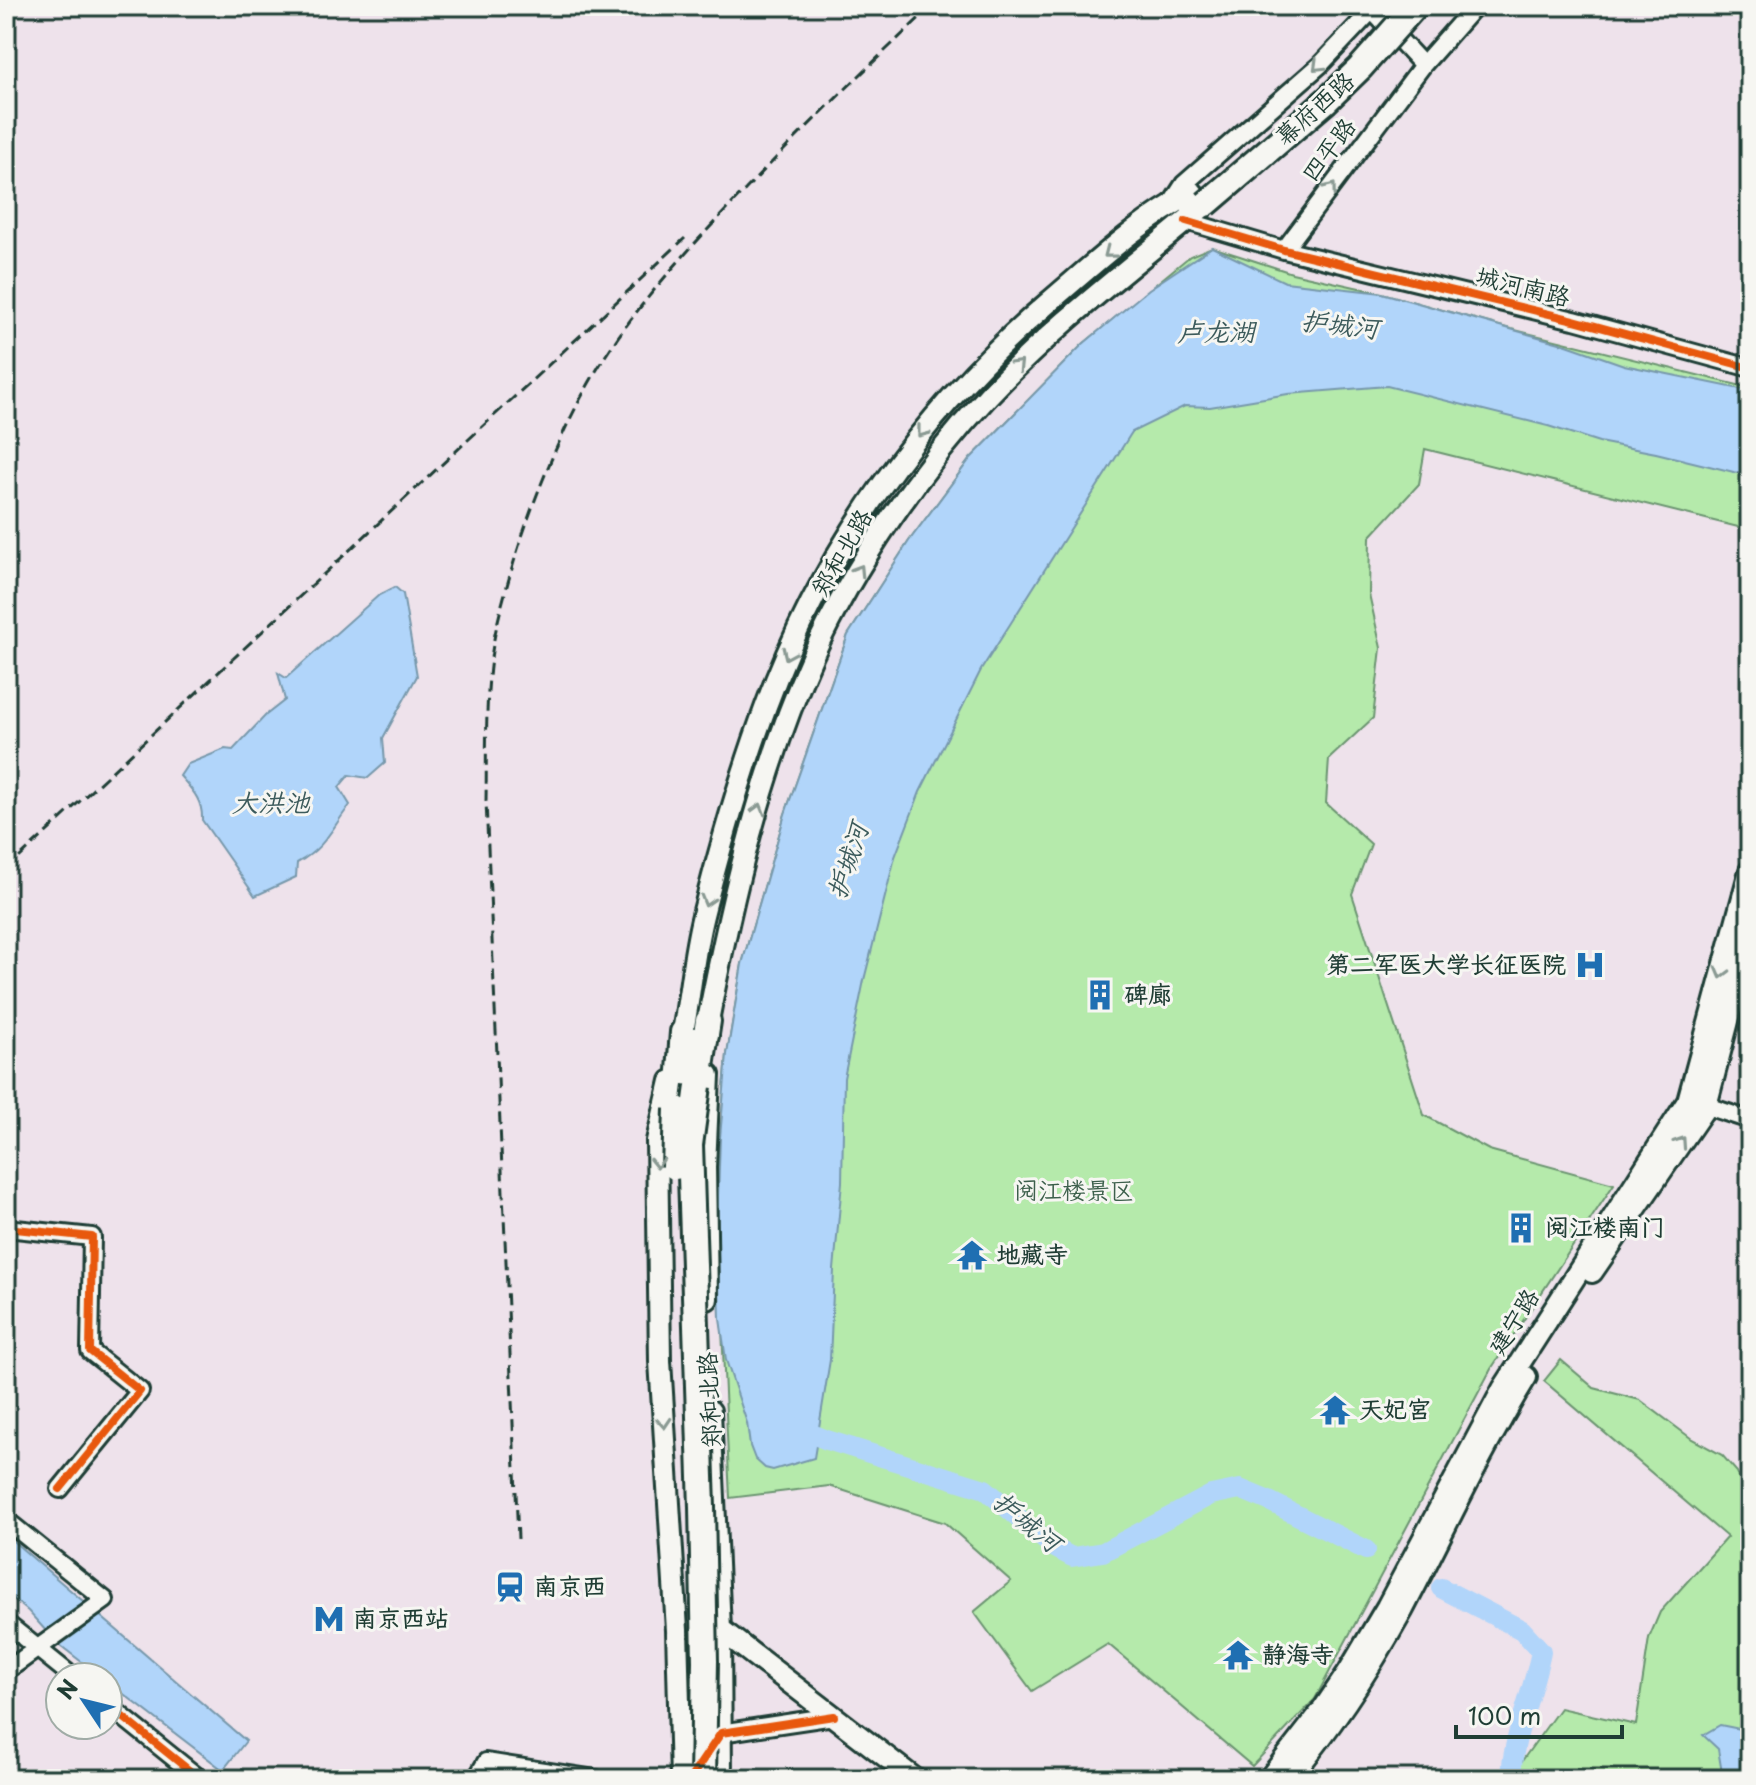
<svg xmlns="http://www.w3.org/2000/svg" width="1756" height="1785" viewBox="0 0 1756 1785" font-family="'Playpen Sans','LXGW WenKai TC',sans-serif">
<style>
.green{fill:#b5eaab;stroke:#6a9470;stroke-width:2}
.water{fill:#b1d5fa;stroke:#7798ab;stroke-width:2}
.lines{fill:none;stroke-linecap:round;stroke-linejoin:round}
.river{stroke:#b1d5fa;stroke-width:20}
.minor-casing{stroke:#1f3d34;stroke-width:22}
.major-casing{stroke:#1f3d34;stroke-width:26}
.highway-casing{stroke:#1f3d34;stroke-width:30}
.minor{stroke:#f6f6f2;stroke-width:16}
.major{stroke:#f6f6f2;stroke-width:20}
.highway{stroke:#f6f6f2;stroke-width:24}
.rail{stroke:#1f3d34;stroke-width:3;stroke-dasharray:12 6;stroke-linecap:butt}
.highway-bridge-casing{stroke:#1f3d34;stroke-width:30;stroke-linecap:butt}
.highway-bridge{stroke:#f6f6f2;stroke-width:24}
.cycleway-casing{stroke:#f6f6f2;stroke-width:13}
.cycleway{stroke:#e8590c;stroke-width:8}
.oneway{stroke:#8a9a93}
.labels{text-anchor:middle;stroke-width:6;stroke-linejoin:round;paint-order:stroke}
.street-label{font-size:24px;fill:#1f3d34;stroke:#f6f6f2}
.poi-label{font-size:24px;font-weight:bold;fill:#1f3d34;stroke:#f6f6f2;text-anchor:start}
.park-label{font-size:24px;fill:#3d604c;stroke:#f6f6f2}
.water-label{font-size:26px;font-style:italic;fill:#3c5b5c;stroke:#f6f6f2}
</style>
<rect width="100%" height="100%" fill="#eee2eb"/>
<filter id="ink" filterUnits="userSpaceOnUse"><feTurbulence type="fractalNoise" baseFrequency=".0125" numOctaves="2"/><feDisplacementMap in="SourceGraphic" scale="16" xChannelSelector="R" yChannelSelector="G"/><feConvolveMatrix kernelMatrix="1 2 1 2 8 2 1 2 1" color-interpolation-filters="sRGB"/></filter>
<g filter="url(#ink)">
<path class="green" d="M 1212,247 L 1292,273 L 1382,293 L 1507,328 L 1750,388 L 1750,530 L 1425,449 L 1419,484 L 1370,537 L 1369,594 L 1381,648 L 1373,718 L 1329,759 L 1326,803 L 1371,844 L 1352,894 L 1424,1115 L 1489,1150 L 1614,1184 L 1491,1369 L 1315,1699 L 1252,1766 L 1108,1644 L 1032,1691 L 974,1612 L 1011,1581 L 945,1523 L 829,1486 L 730,1498 L 717,1224 L 720,1138 L 727,1054 L 742,964 L 785,814 L 848,635 L 909,541 L 970,459 L 1083,344 L 1190,256 Z
M 1561,1360 L 1594,1388 L 1640,1400 L 1692,1439 L 1722,1455 L 1737,1472 L 1742,1485 L 1750,1494 L 1750,1779 L 1509,1779 L 1560,1708 L 1636,1725 L 1649,1638 L 1660,1612 L 1727,1537 L 1544,1381 Z"/>
<path class="water" d="M 1212,247 L 1285,282 L 1382,293 L 1567,345 L 1624,365 L 1750,391 L 1750,476 L 1656,453 L 1599,442 L 1548,426 L 1387,386 L 1288,394 L 1210,407 L 1185,406 L 1132,432 L 981,670 L 920,792 L 895,857 L 864,980 L 844,1078 L 842,1182 L 834,1270 L 830,1360 L 814,1458 L 773,1470 L 765,1468 L 755,1459 L 750,1446 L 747,1423 L 726,1360 L 720,1319 L 717,1224 L 720,1138 L 727,1054 L 742,964 L 785,814 L 848,635 L 909,541 L 970,459 L 1083,344 L 1149,289 Z
M 395,587 L 403,594 L 417,676 L 383,738 L 385,763 L 368,778 L 349,775 L 339,787 L 350,805 C 331,829 326,847 297,863 L 296,877 L 255,896 L 202,820 C 203,800 192,790 180,776 L 188,764 L 225,749 L 233,750 L 266,715 L 285,700 L 278,673 L 286,678 L 379,595 Z
M 6,1535 L 246,1741 L 223,1770 L 108,1682 L 108,1677 L 101,1677 L 56,1642 L 28,1611 L 6,1593 Z
M 1720,1725 L 1750,1731 L 1750,1779 L 1723,1779 L 1718,1749 L 1703,1735 Z"/>
<g class="lines">
<path class="river" d="M 792,1426 L 827,1440 L 985,1489 L 1053,1547 L 1072,1557 L 1103,1552 L 1211,1495 L 1240,1489 L 1269,1501 L 1366,1550
M 1441,1588 L 1522,1630 L 1541,1651 C 1533,1695 1512,1736 1511,1779"/>
<g class="minor-casing">
<path id="minor" d="M 1368,6 L 1423,65
M 1171,204 L 1184,184 L 1320,65 L 1372,10
M 1186,221 L 1284,250 L 1574,320 L 1750,368
M 1284,250 L 1423,65 L 1475,6
M 1694,1102 L 1750,1120
M 6,1228 L 92,1237 L 90,1351 L 140,1391 L 60,1489
M 6,1520 L 105,1600 L 6,1671
M 6,1623 L 73,1677
M 108,1705 L 200,1779
M 714,1743 L 721,1733 L 834,1716
M 476,1779 L 486,1762 L 596,1779"/>
</g>
<g class="major-casing">
<path id="major" d="M 708,1035 L 708,1021 C 732,896 761,771 813,655 C 854,565 921,468 988,396 C 1055,324 1132,267 1206,204
M 680,1046 C 690,1003 692,958 703,915 C 720,847 742,771 766,706 C 823,550 923,410 1048,303 C 1094,264 1140,220 1193,193
M 671,1081 L 657,1141 L 660,1361 L 677,1630 L 681,1779
M 1592,1272 L 1706,1106 L 1750,936
M 707,1299 L 705,1167 L 709,1075
M 710,1411 L 720,1629 L 721,1779
M 714,1629 L 720,1629 L 915,1779
M 1269,1779 L 1322,1711 L 1349,1671 L 1387,1607 L 1503,1389 L 1688,1101 L 1750,871
M 1288,1779 C 1332,1727 1369,1670 1402,1611 C 1443,1533 1480,1452 1526,1377"/>
</g>
<g class="highway-casing">
<path id="highway" d="M 698,1086 L 708,1021
M 677,1109 L 683,1032"/>
</g>
<use href="#minor" class="minor"/>
<use href="#major" class="major"/>
<use href="#highway" class="highway"/>
<path class="rail" d="M 6,870 L 685,238
M 518,1539 L 486,801 C 487,746 484,679 497,625 C 520,526 565,408 626,326 C 662,277 704,233 746,189 C 806,126 869,66 932,6"/>
<g class="highway-bridge-casing">
<path id="highway-bridge" d="M 1206,204 L 1326,101 L 1360,68 L 1415,6
M 698,1086 L 690,1145 L 702,1507 L 705,1661 L 703,1779
M 675,1167 L 677,1109"/>
</g>
<use href="#highway-bridge" class="highway-bridge"/>
<g class="cycleway-casing">
<path id="cycleway" d="M 1186,221 L 1284,250 L 1574,320 L 1750,368
M 6,1228 L 92,1237 L 90,1351 L 140,1391 L 60,1489
M 108,1705 L 200,1779
M 690,1779 L 721,1733 L 834,1716"/>
</g>
<use href="#cycleway" class="cycleway"/>
</g>
<defs><path id="oneway-chevron" d="M-2-3.5L2.5 0L-2 3.5" fill="none" stroke-width="1.6" stroke-linecap="round" stroke-linejoin="round" transform="scale(2)"/></defs>
<g class="oneway">
<use href="#oneway-chevron" transform="translate(1318 66) rotate(136)"/>
<use href="#oneway-chevron" transform="translate(1331 188) rotate(-53)"/>
<use href="#oneway-chevron" transform="translate(1109 253) rotate(142)"/>
<use href="#oneway-chevron" transform="translate(1018 365) rotate(-46)"/>
<use href="#oneway-chevron" transform="translate(922 432) rotate(128)"/>
<use href="#oneway-chevron" transform="translate(859 570) rotate(-58)"/>
<use href="#oneway-chevron" transform="translate(788 654) rotate(114)"/>
<use href="#oneway-chevron" transform="translate(759 809) rotate(-74)"/>
<use href="#oneway-chevron" transform="translate(707 901) rotate(106)"/>
<use href="#oneway-chevron" transform="translate(1722 973) rotate(105)"/>
<use href="#oneway-chevron" transform="translate(1681 1142) rotate(-56)"/>
<use href="#oneway-chevron" transform="translate(657 1163) rotate(89)"/>
<use href="#oneway-chevron" transform="translate(664 1423) rotate(86)"/>
</g>
</g>
<defs>
<g id="hospital-bare" transform="scale(2.4)"><path d="M-5-5h3v3.5h4V-5h3V5h-3V1.5h-4V5h-3Z" fill="#1f6fb2" stroke="#f6f6f2" stroke-width="2.5" paint-order="stroke"/></g>
<g id="building-bare" transform="scale(2.4)"><path d="M-4-6H4V6H1V3H-1V6H-4ZM-2.5-4.3h1.7v1.8h-1.7ZM.8-4.3h1.7v1.8H.8ZM-2.5-1h1.7V.8h-1.7ZM.8-1h1.7V.8H.8Z" fill="#1f6fb2" stroke="#f6f6f2" stroke-width="2.5" paint-order="stroke"/></g>
<g id="temple-bare" transform="scale(2.4)"><path d="M0-6L5-2H3V0L6.5 2.5H4V6H1.5V3h-3V6H-4V2.5H-6.5L-3 0V-2H-5Z" fill="#1f6fb2" stroke="#f6f6f2" stroke-width="2.5" paint-order="stroke"/></g>
<g id="station-bare" transform="scale(2.4)"><path d="M-3-6H3Q5-6 5-4V2Q5 4 3 4L4.5 6H3L1.5 4h-3L-3 6H-4.5L-3 4Q-5 4-5 2V-4Q-5-6-3-6ZM-3.5-4v3h7v-3ZM-3.5 1v1.5H-2V1ZM2 1v1.5H3.5V1Z" fill="#1f6fb2" stroke="#f6f6f2" stroke-width="2.5" paint-order="stroke"/></g>
<g id="metro-bare" transform="scale(2.4)"><path d="M-5.5 5V-5H-3L0 0L3-5H5.5V5H3V-.5L0 4L-3-.5V5Z" fill="#1f6fb2" stroke="#f6f6f2" stroke-width="2.5" paint-order="stroke"/></g>
</defs>
<g fill-rule="evenodd">
<use href="#hospital-bare" x="1590" y="965"/>
<use href="#building-bare" x="1100" y="995"/>
<use href="#building-bare" x="1521" y="1228"/>
<use href="#temple-bare" x="972" y="1255"/>
<use href="#temple-bare" x="1335" y="1410"/>
<use href="#station-bare" x="510" y="1587"/>
<use href="#metro-bare" x="329" y="1619"/>
<use href="#temple-bare" x="1238" y="1655"/>
</g>
<g class="labels">
<g class="street-label">
<text transform="translate(1315 109) rotate(-42)" y="8">幕府西路</text>
<text transform="translate(1329 150) rotate(-53)" y="8">四平路</text>
<text transform="translate(1523 287) rotate(14)" y="8">城河南路</text>
<text transform="translate(842 553) rotate(-60)" y="8">郑和北路</text>
<text transform="translate(1514 1322) rotate(-58)" y="8">建宁路</text>
<text transform="translate(710 1400) rotate(-93)" y="8">郑和北路</text>
</g>
<g class="poi-label">
<text x="1566" y="973" text-anchor="end">第二军医大学长征医院</text>
<text x="1124" y="1003">碑廊</text>
<text x="1545" y="1236">阅江楼南门</text>
<text x="996" y="1263">地藏寺</text>
<text x="1359" y="1418">天妃宫</text>
<text x="534" y="1595">南京西</text>
<text x="353" y="1627">南京西站</text>
<text x="1262" y="1663">静海寺</text>
</g>
<g class="park-label">
<text x="1074" y="1199">阅江楼景区</text>
</g>
<g class="water-label">
<text transform="translate(1340 325) rotate(6)" y="9">护城河</text>
<text x="1216" y="341">卢龙湖</text>
<text x="271" y="812">大洪池</text>
<text transform="translate(848 861) rotate(-72)" y="9">护城河</text>
<text transform="translate(1027 1522) rotate(39)" y="9">护城河</text>
</g>
</g>
<rect width="1756" height="1785" fill="none" stroke="#f6f6f2" stroke-width="32"/>
<rect x="16" y="16" width="1724" height="1753" fill="none" stroke="#1f3d34" stroke-width="3" filter="url(#ink)"/>
<g transform="translate(84 1701) rotate(305)"><circle r="38" fill="#f6f6f2" stroke="#a0aca6" stroke-width="2"/>
<path d="M0-6L14 30L0 20L-14 30Z" fill="#1f6fb2"/>
<text y="-12" font-size="22" font-weight="bold" text-anchor="middle" fill="#1f3d34">N</text>
</g>
<path d="M1456 1725v12h166v-12" fill="none" stroke="#1f3d34" stroke-width="4"/>
<text x="1468" y="1725" font-size="24" fill="#1f3d34" stroke="#f6f6f2" stroke-width="6" paint-order="stroke">100 m</text>
</svg>
